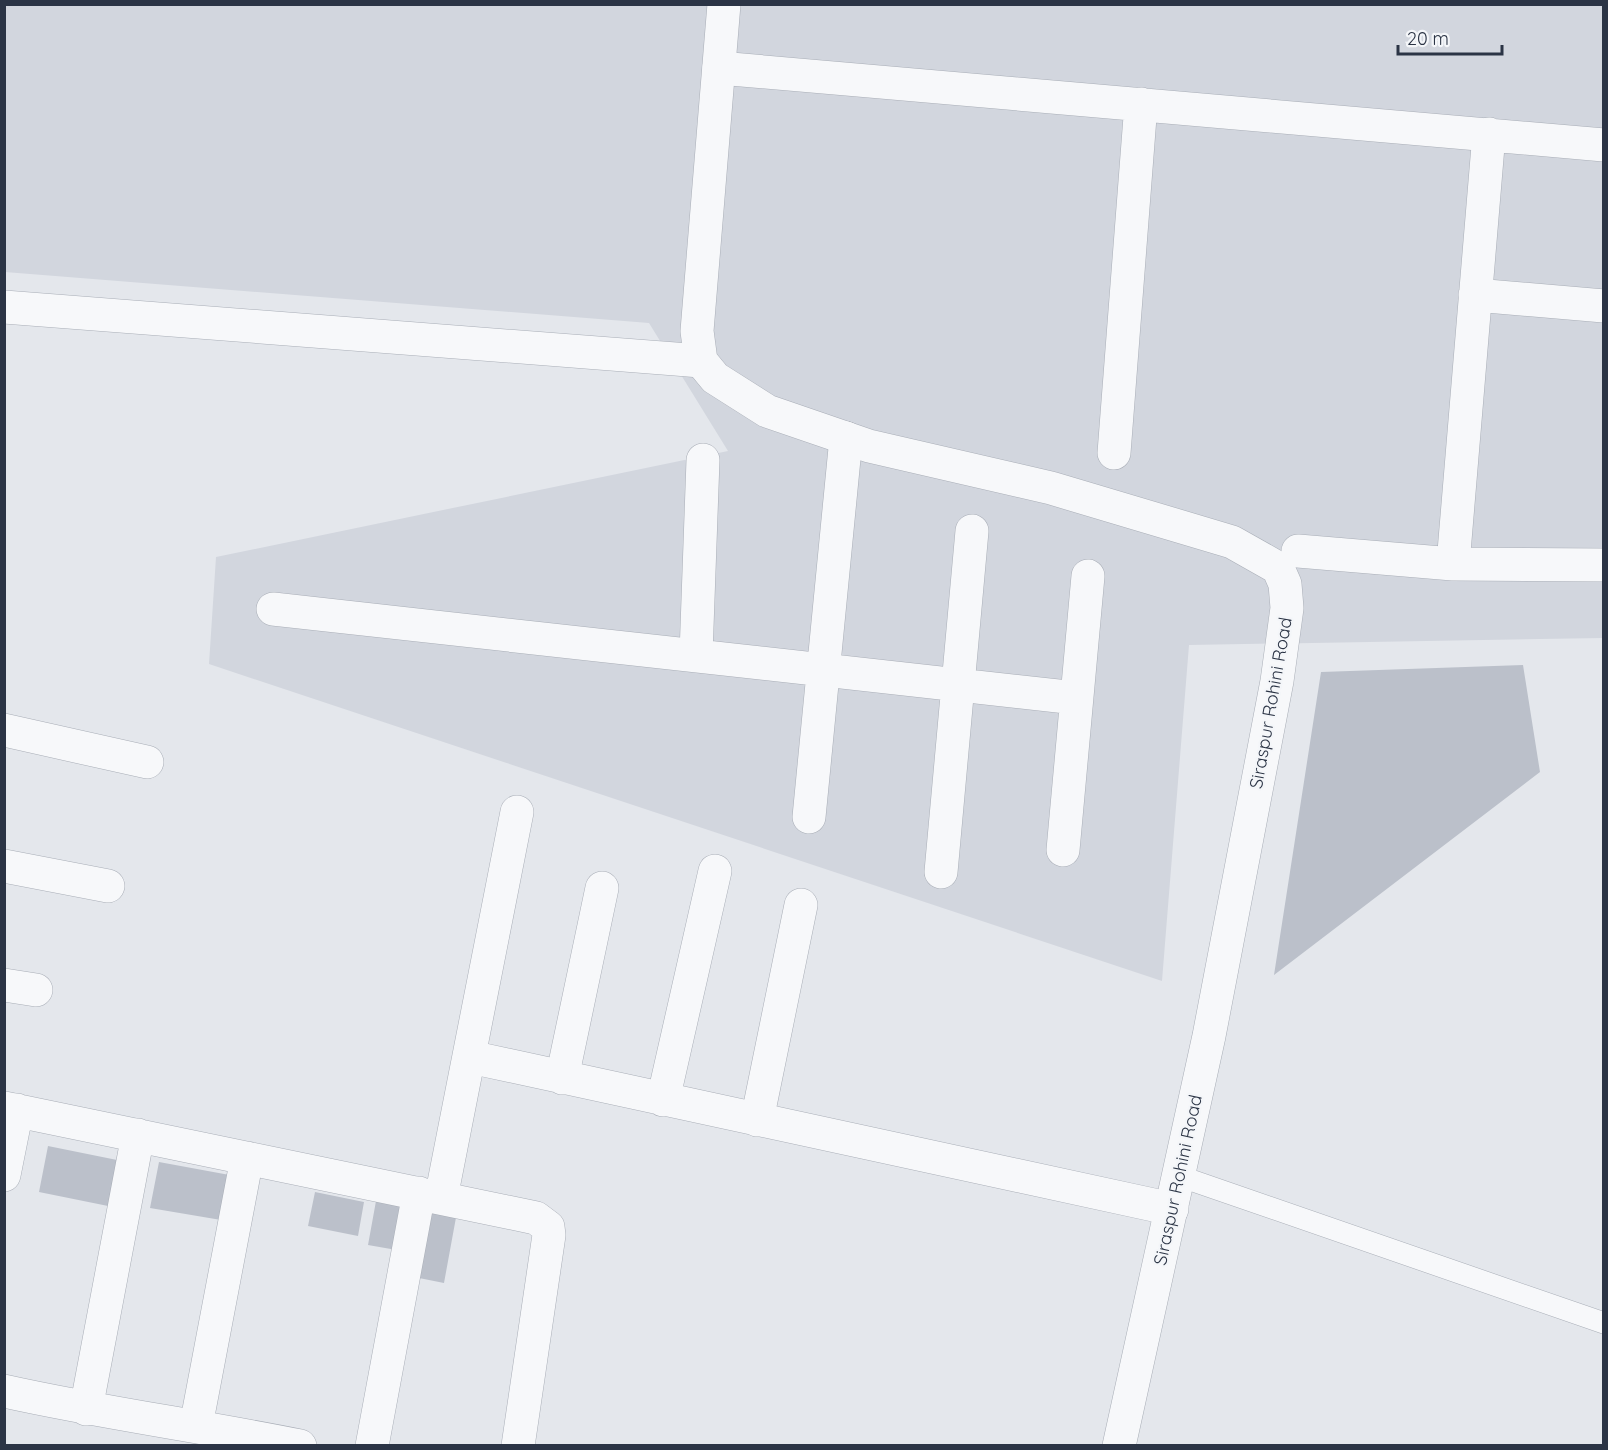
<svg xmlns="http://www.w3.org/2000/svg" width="1608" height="1450" viewBox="0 0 1608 1450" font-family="Quicksand,sans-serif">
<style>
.built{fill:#d2d6de}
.building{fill:#bbc0ca}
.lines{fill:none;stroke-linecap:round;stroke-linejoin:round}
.service-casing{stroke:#a9aeb7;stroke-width:22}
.minor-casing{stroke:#a9aeb7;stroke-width:34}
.tertiary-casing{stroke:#a9aeb7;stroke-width:34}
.service{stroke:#f7f8fa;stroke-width:21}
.minor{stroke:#f7f8fa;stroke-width:33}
.tertiary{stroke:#f7f8fa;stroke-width:33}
.labels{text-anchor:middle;stroke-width:4.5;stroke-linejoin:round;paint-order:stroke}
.street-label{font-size:18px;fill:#2b3445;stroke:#f4f6f9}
</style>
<rect width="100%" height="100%" fill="#e4e7ec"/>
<path class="built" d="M 4,5 L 1603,5 L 1603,638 L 1189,645 L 1162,981 L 209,664 L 216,557 L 728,451 L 649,323 L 5,272 Z"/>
<path class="building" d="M 1523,665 L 1540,772 L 1274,975 L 1321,672 Z
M 48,1146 L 122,1161 L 113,1207 L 39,1192 Z
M 159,1162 L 235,1176 L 227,1221 L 150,1208 Z
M 315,1192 L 364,1202 L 358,1236 L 308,1226 Z
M 376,1201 L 416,1209 L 408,1252 L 368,1245 Z
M 426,1207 L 457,1212 L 444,1283 L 414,1277 Z"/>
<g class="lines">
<g class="service-casing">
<path id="service" d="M 1179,1176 L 1604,1323"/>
</g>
<g class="minor-casing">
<path id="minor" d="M 719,68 L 1604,145
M 1475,295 L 1604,306
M 4,307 L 701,361
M 1114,453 L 1141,104
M 1298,551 L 1453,564 L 1604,565
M 1453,564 L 1489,134
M 273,609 L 1076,698
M 696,655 L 703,460
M 4,730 L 147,762
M 809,817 L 846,438
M 1063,850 L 1088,576
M 4,866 L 108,886
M 941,872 L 972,531
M 4,985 L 36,990
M 470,1057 L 1172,1209
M 562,1078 L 602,888
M 663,1100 L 715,871
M 4,1108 L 536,1218 L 548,1227 L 549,1235 L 518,1446
M 757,1120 L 801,905
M 4,1175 L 17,1110
M 441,1198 L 517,812
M 4,1391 C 102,1413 202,1426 300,1446
M 86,1409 L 138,1135
M 196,1426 L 247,1158
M 372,1446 L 419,1193"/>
</g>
<g class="tertiary-casing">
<path id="tertiary" d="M 724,4 L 697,331 L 701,361 L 715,378 L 767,411 L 869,446 L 1051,488 L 1232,542 L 1278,568 L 1285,584 L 1287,608 L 1277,681 L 1209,1036 L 1119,1446"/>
</g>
<use href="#service" class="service"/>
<use href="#minor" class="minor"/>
<use href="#tertiary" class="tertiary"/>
</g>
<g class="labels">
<g class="street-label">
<text transform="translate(1271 703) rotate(-80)" y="6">Siraspur Rohini Road</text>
<text transform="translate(1178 1180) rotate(-78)" y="6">Siraspur Rohini Road</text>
</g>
</g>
<rect width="1608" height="1450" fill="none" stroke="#2b3445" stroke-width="12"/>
<path d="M1398 45v9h104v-9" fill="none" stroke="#2b3445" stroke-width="3"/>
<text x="1407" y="45" font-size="18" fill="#2b3445" stroke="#f4f6f9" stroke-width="4.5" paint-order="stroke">20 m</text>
</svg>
